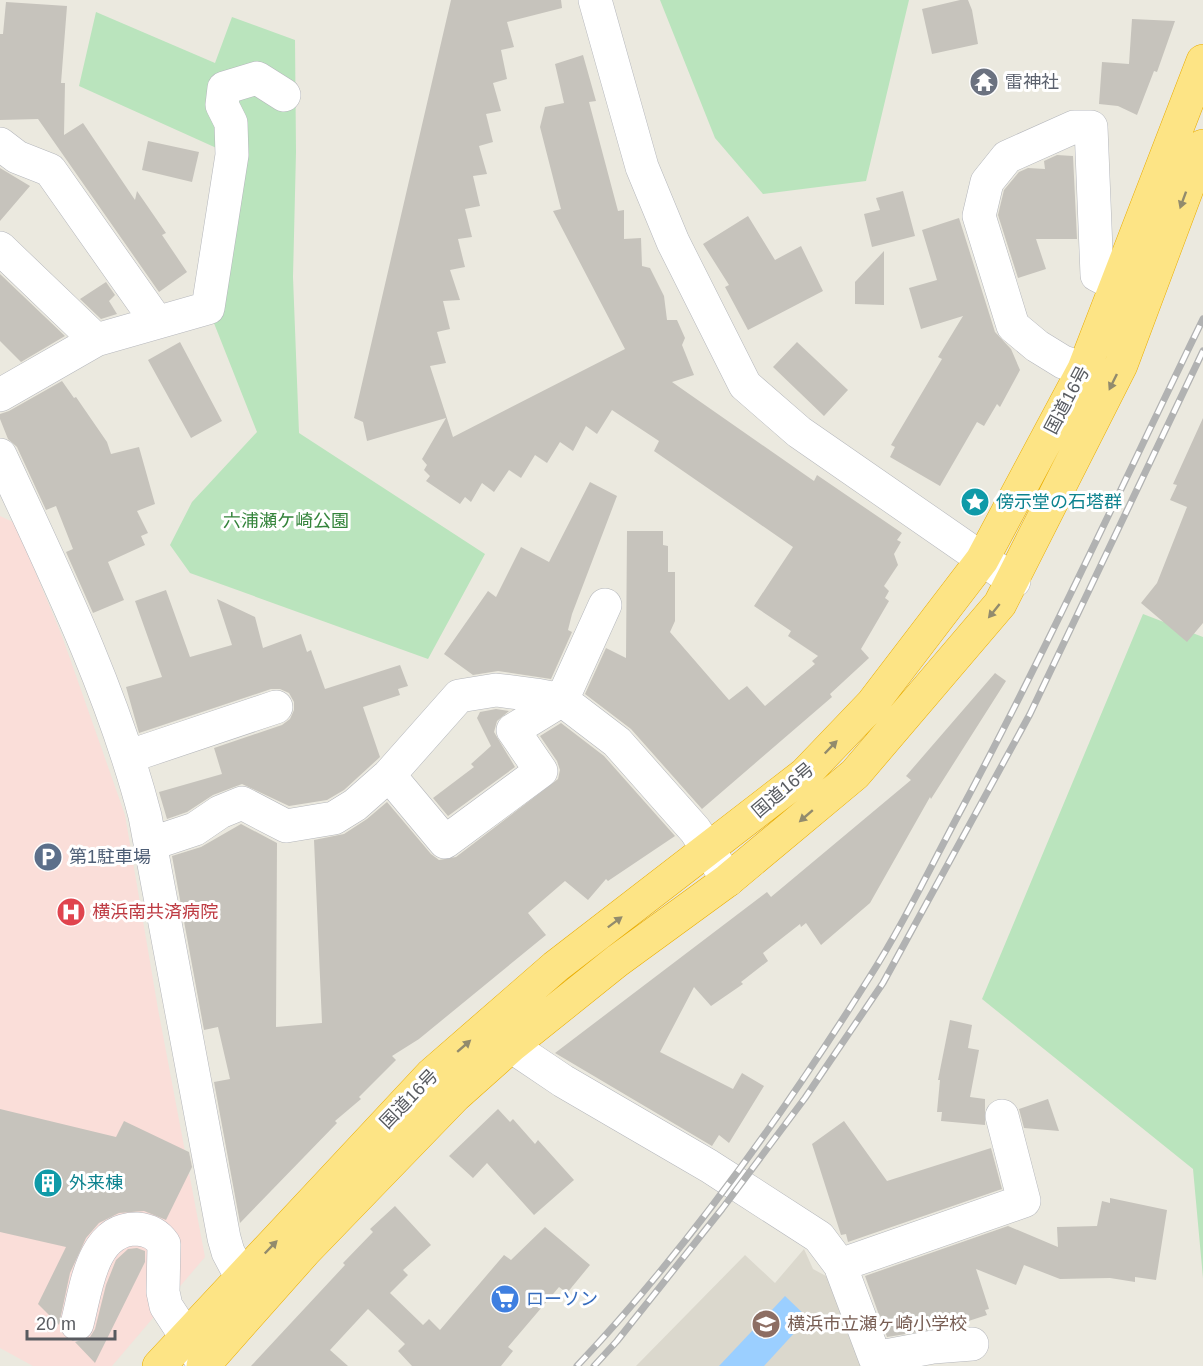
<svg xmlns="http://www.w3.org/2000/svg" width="1203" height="1366" viewBox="0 0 1203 1366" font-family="Helvetica,'Noto Sans JP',sans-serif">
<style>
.education{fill:#dbd8cd}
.medical{fill:#faded9}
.green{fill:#bae4bd}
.water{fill:#9bcfff}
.building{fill:#c6c3bc}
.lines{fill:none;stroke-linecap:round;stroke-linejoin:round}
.minor-casing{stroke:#b5b7bc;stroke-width:34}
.highway-casing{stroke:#eaad00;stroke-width:34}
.minor{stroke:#fff;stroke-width:33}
.highway{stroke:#fde485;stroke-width:33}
.rail-casing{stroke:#b1b2b2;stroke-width:7}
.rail{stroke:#fff;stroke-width:4.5;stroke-dasharray:14;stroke-linecap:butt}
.oneway{fill:#928b6d}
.labels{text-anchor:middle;stroke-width:6;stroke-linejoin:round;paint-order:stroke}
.worship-label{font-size:18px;fill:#5b616d;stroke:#fff;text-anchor:start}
.street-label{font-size:18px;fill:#585b60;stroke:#fff}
.culture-label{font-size:18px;fill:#0d838f;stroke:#fff;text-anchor:start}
.park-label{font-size:18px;fill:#34843b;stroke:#fff}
.service-label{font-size:18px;fill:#4e5e75;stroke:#fff;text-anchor:start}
.health-label{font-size:18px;fill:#be3a42;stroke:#fff;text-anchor:start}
.shop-label{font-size:18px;fill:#366cbe;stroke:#fff;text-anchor:start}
.education-label{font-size:18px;fill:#785e54;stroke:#fff;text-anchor:start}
</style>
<rect width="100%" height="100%" fill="#ebe9df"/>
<path class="education" d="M 804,1249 L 813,1269 L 837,1282 L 873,1366 L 636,1366 L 745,1255 L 775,1283 Z"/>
<path class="medical" d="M 0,516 L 15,523 L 62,636 L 125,815 L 158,1009 L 205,1257 L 112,1366 L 33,1366 L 0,1348 Z"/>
<path class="green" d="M 660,0 L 909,0 L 866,181 L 763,194 L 715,138 Z
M 96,12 L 215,63 L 232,17 L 295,40 L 296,152 L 293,277 L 299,433 L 485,554 L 428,659 L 190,573 L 170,545 L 192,502 L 257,432 L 208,308 L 232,155 L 79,86 Z
M 1143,614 L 1203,637 L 1203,1278 L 1193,1169 L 982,999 Z"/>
<path class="water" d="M 785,1296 L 808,1318 L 764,1366 L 719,1366 Z"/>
<path class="building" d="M 451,0 L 561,0 L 562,8 L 507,22 L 514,47 L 501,50 L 507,79 L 493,83 L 501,111 L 486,114 L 493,142 L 479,146 L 487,174 L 473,176 L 480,206 L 465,209 L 472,237 L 458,239 L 465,267 L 450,270 L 460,300 L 443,301 L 450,329 L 437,332 L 446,363 L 430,366 L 453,437 L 625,349 L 553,211 L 561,209 L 540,127 L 545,107 L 564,103 L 555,64 L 583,55 L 596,101 L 589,102 L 618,211 L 624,210 L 624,239 L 641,238 L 642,266 L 650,268 L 664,296 L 667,320 L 677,320 L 685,338 L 682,345 L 694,375 L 672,382 L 814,481 L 817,475 L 902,533 L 897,540 L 901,542 L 894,554 L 898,565 L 884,586 L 889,591 L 885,598 L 889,601 L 861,649 L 869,658 L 830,694 L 832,697 L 702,809 L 631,729 L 585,694 L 606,648 L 626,658 L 627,531 L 663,531 L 663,545 L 668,546 L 668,572 L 675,572 L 675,621 L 670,632 L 729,700 L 747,686 L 765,706 L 815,664 L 812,661 L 818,656 L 788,636 L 791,631 L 754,606 L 793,547 L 654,451 L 659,441 L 612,410 L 597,434 L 586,426 L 573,451 L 560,442 L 547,463 L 535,455 L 521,478 L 509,470 L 494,492 L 482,483 L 471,502 L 465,497 L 460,504 L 426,481 L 430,476 L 424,470 L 427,465 L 422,459 L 446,418 L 367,441 L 363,422 L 354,418 Z
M 960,0 L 968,0 L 972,10 L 978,44 L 932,54 L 922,9 Z
M 6,2 L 67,6 L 61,83 L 65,83 L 64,135 L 83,123 L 135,200 L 137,191 L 166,233 L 162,235 L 187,272 L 159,292 L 38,119 L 0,120 L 0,34 L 3,34 Z
M 1132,19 L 1175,21 L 1157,72 L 1154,71 L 1137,115 L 1118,106 L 1099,104 L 1102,62 L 1129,64 Z
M 148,141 L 199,152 L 192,182 L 142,170 Z
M 1057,155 L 1073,156 L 1077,239 L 1036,239 L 1046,269 L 1018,278 L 998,215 L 1004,190 L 1019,172 L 1028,168 L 1045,169 L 1044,161 Z
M 0,168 L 30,186 L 0,221 Z
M 903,191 L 915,236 L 872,247 L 864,214 L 880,210 L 876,198 Z
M 748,216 L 775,260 L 801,246 L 823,291 L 748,330 L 725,287 L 729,285 L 703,244 Z
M 959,218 L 995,332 L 1011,349 L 1020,370 L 1000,407 L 997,404 L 984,426 L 977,422 L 940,486 L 890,457 L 895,447 L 891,445 L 942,359 L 938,357 L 963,316 L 921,329 L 909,288 L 937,280 L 922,230 Z
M 884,251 L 884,305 L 855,304 L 855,282 Z
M 0,274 L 65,336 L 21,362 L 0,341 Z
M 106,282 L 115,295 L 109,301 L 117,314 L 101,319 L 80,299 Z
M 180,342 L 222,421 L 191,438 L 148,360 Z
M 797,342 L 848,390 L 824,416 L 773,367 Z
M 62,381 L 74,398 L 76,397 L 107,442 L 111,454 L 139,447 L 155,504 L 137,511 L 148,533 L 141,536 L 145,545 L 108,562 L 124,600 L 93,613 L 66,552 L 73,549 L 56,506 L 46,510 L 17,447 L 8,439 L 0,419 L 0,414 L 9,411 Z
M 1203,418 L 1203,623 L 1187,642 L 1141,603 L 1157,583 L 1187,507 L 1170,500 L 1177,485 L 1173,484 Z
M 590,482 L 617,496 L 572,614 L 568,630 L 572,632 L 551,679 L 498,671 L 473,675 L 444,654 L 488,591 L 496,597 L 521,547 L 549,562 Z
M 166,590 L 190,657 L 232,645 L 217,599 L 255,617 L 263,648 L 301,634 L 307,652 L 311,650 L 325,689 L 400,665 L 408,686 L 398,689 L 400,695 L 363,707 L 380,757 L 344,790 L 327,800 L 289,806 L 242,784 L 213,795 L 187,812 L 167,819 L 159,792 L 222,774 L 214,748 L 282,725 L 290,719 L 294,710 L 294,702 L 289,693 L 280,689 L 271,689 L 139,733 L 126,687 L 162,677 L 135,601 Z
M 995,673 L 1006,681 L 931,799 L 930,797 L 870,903 L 821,945 L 806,923 L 801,927 L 800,924 L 763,953 L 768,961 L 741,982 L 743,984 L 711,1006 L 694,987 L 660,1052 L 733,1089 L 742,1073 L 764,1086 L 729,1143 L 719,1135 L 712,1146 L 555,1053 L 767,892 L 771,897 L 911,780 L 906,776 Z
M 496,709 L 509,711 L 497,721 L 494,732 L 515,767 L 448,816 L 433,798 L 474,767 L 471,764 L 491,746 L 477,718 L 480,712 Z
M 561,723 L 604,756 L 675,836 L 608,881 L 606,879 L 588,900 L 565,881 L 528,913 L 546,935 L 419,1039 L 392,1056 L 396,1060 L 359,1097 L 361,1099 L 335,1121 L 337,1123 L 240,1223 L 214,1082 L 230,1079 L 218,1027 L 204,1030 L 172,856 L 201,847 L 241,824 L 277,843 L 276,1027 L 322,1023 L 314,840 L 344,834 L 367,819 L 387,802 L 431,854 L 439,860 L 456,857 L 558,779 L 560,770 L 557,761 L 540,736 Z
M 950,1020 L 972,1025 L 968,1048 L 979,1050 L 970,1097 L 985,1099 L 985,1125 L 941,1121 L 942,1112 L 937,1112 L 940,1080 L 938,1080 Z
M 1048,1099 L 1059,1131 L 1024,1128 L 1019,1109 Z
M 0,1109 L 116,1137 L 124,1121 L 189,1152 L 192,1167 L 166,1220 L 144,1211 L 119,1213 L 99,1223 L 86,1238 L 70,1273 L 59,1325 L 38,1304 L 66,1247 L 0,1232 Z
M 498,1109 L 510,1122 L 513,1119 L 535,1144 L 538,1140 L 574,1180 L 534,1215 L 487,1163 L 473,1178 L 449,1156 Z
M 844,1121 L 887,1181 L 991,1148 L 1002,1189 L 848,1242 L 846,1234 L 841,1235 L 812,1144 Z
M 1110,1198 L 1167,1210 L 1156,1280 L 1135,1277 L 1135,1282 L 1110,1278 L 1060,1279 L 1024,1265 L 1016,1285 L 976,1269 L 989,1309 L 985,1310 L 987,1315 L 950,1327 L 887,1337 L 865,1276 L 1008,1226 L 1058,1247 L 1057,1227 L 1097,1226 L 1102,1201 L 1110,1203 Z
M 395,1206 L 431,1245 L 403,1270 L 408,1275 L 390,1293 L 423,1325 L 429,1319 L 440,1330 L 504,1255 L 511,1260 L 545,1227 L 590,1265 L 567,1293 L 559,1287 L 508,1347 L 513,1351 L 501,1366 L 412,1366 L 398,1351 L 405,1344 L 368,1309 L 330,1350 L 348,1366 L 251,1366 L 345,1265 L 343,1263 L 373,1232 L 370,1229 Z
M 137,1248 L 145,1251 L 145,1262 L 95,1363 L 75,1342 L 90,1337 L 95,1329 L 106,1285 L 116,1260 L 128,1249 Z"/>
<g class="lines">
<g class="minor-casing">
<path id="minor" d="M 595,0 L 642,167 L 673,242 L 745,385 L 799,432 L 1014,581
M 0,144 L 17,157 L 50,170 L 157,322
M 0,248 L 96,340
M 1084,369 L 1063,362 L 1037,346 L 1013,326 L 979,216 L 987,182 L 1007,157 L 1074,127 L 1091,127 L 1097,275 L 1118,286
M 0,395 L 96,340 L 208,308 L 232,155 L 231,123 L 222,105 L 224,88 L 257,78 L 284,95
M 0,455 C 54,571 113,692 145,816 L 224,1238 L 228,1252 L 254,1301
M 130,756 L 276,707
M 389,775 L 445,842 L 541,771 L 513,730 L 562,700 L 605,605
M 150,844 L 195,829 L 220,812 L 242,803 L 286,826 L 334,818 L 355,805 L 389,775 L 459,696 L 496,690 L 536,695 L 562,700 L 617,742 L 695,830 L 728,880
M 511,1046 L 563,1081 L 709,1166 L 819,1237 L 840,1265 L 875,1358 L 933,1347 L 972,1344
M 840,1265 L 1024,1201 L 1002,1116
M 77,1324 C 86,1291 91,1228 137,1229 C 149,1230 157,1234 164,1244 L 163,1292 L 166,1306 L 202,1361"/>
</g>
<g class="highway-casing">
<path id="highway" d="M 159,1366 L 431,1075 L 555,967 L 805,774 L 872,704 L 982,560 L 1084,369 L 1203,61
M 203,1366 L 305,1251 L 455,1096 L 511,1046 L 617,961 L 728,880 L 855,774 L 1000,604 L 1121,365 L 1203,146"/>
</g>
<use href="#minor" class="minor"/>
<use href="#highway" class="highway"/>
<g class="rail-casing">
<path id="rail" d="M 577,1366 C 684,1253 786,1110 869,978 C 903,925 931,866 961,810 C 1047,649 1123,483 1203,319
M 594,1366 L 617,1341 L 722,1209 L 805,1098 L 883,983 L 1030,714 L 1203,351"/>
</g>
<use href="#rail" class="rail"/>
</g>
<defs><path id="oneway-solid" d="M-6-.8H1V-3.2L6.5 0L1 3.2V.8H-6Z" transform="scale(1.5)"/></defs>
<g class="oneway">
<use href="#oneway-solid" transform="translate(1183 200) rotate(110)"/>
<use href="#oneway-solid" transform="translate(1113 382) rotate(116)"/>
<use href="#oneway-solid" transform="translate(994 611) rotate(129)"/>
<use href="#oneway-solid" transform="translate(831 747) rotate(-46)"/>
<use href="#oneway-solid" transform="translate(806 816) rotate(139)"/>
<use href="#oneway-solid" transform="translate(615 922) rotate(-37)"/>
<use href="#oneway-solid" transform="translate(464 1046) rotate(-41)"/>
<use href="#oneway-solid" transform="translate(271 1247) rotate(-46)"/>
</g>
<defs>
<g id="temple-disc" transform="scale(1.5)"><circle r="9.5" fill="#6b7280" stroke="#fff"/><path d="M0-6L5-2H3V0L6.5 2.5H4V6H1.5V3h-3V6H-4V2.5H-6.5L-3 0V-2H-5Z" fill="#fff"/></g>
<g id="sight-disc" transform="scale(1.5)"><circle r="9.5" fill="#0f9aa8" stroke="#fff"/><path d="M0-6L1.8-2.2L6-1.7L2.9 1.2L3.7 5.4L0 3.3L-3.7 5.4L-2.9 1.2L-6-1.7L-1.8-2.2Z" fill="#fff"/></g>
<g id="parking-disc" transform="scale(1.5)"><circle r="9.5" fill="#5c6f8a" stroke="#fff"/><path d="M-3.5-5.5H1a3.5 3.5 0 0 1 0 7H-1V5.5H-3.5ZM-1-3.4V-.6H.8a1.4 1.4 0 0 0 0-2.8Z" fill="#fff"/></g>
<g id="hospital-disc" transform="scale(1.5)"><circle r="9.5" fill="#e0444e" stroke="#fff"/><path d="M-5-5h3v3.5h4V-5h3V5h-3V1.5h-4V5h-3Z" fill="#fff"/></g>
<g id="building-disc" transform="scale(1.5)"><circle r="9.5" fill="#0f9aa8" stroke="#fff"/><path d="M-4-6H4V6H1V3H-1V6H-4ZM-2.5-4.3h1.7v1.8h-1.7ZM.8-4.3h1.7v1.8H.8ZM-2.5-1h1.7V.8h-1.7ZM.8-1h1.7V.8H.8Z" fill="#fff"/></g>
<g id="supermarket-disc" transform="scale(1.5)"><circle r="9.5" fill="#3f7fe0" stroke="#fff"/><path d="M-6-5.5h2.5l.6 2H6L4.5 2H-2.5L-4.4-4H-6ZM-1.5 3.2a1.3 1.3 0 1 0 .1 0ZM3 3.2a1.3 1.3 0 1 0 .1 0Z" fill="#fff"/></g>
<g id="school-disc" transform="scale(1.5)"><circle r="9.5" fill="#8d6e63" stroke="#fff"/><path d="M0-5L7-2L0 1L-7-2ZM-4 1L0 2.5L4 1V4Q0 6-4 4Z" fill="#fff"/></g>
</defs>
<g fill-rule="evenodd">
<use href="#temple-disc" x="984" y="82"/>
<use href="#sight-disc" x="975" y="502"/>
<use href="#parking-disc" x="48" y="857"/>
<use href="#hospital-disc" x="71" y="912"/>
<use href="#building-disc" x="48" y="1183"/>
<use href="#supermarket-disc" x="505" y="1299"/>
<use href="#school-disc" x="766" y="1324"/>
</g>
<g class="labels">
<g class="worship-label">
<text x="1005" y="88">雷神社</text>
</g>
<g class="street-label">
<text transform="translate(1067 400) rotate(-62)" y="6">国道16号</text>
<text transform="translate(783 790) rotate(-40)" y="6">国道16号</text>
<text transform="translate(409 1099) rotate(-46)" y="6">国道16号</text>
</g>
<g class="culture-label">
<text x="996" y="508">傍示堂の石塔群</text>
<text x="69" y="1189">外来棟</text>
</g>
<g class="park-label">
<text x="286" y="527">六浦瀬ケ崎公園</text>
</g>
<g class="service-label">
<text x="69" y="863">第1駐車場</text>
</g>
<g class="health-label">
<text x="92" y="918">横浜南共済病院</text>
</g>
<g class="shop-label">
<text x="526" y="1305">ローソン</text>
</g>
<g class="education-label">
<text x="787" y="1330">横浜市立瀬ヶ崎小学校</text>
</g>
</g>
<path d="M27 1330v9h88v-9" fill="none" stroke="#585b60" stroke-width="3"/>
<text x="36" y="1330" font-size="18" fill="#585b60" stroke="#ffffff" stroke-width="4.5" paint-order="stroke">20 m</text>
</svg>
